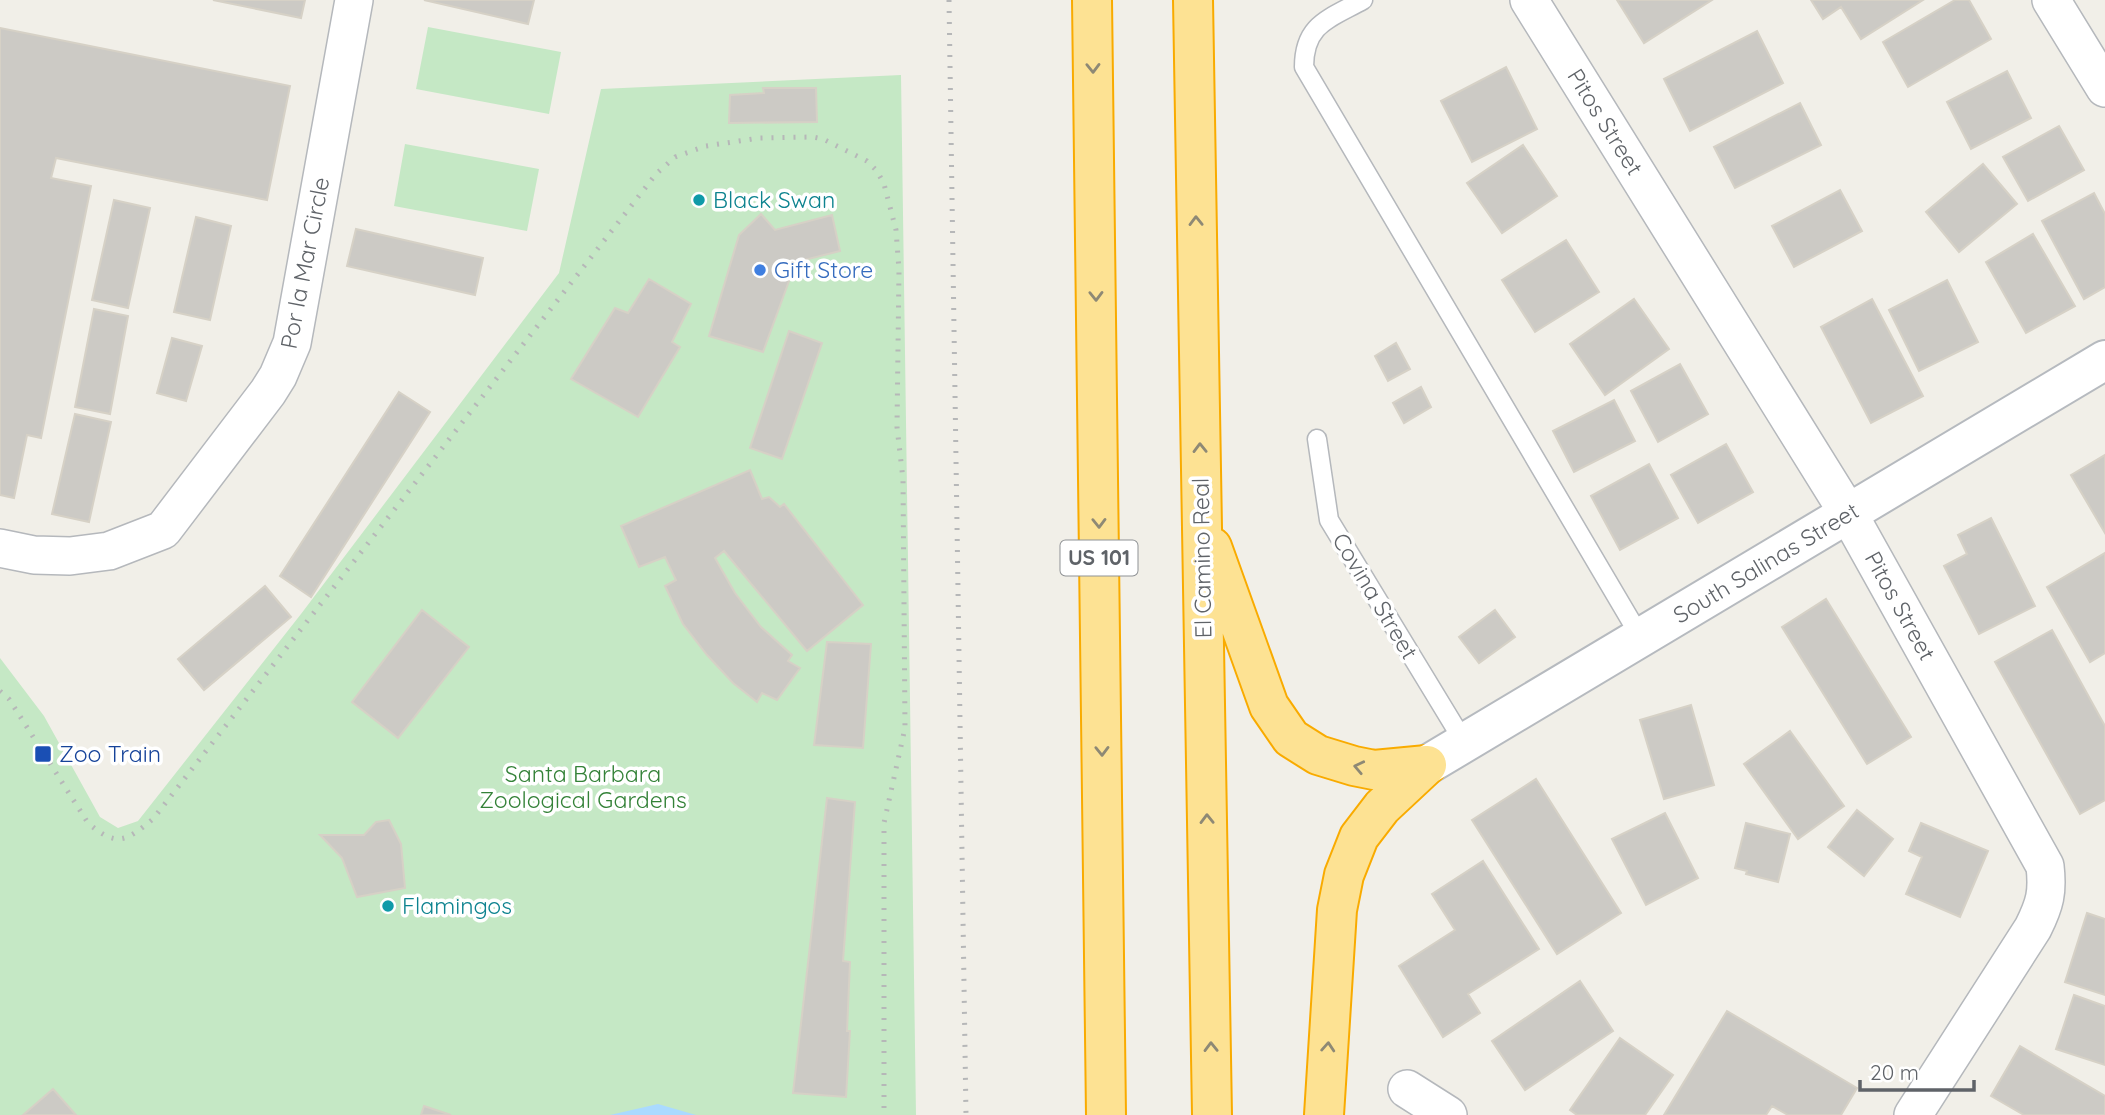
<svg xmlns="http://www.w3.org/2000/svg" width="2105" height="1115" viewBox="0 0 2105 1115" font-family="Quicksand,sans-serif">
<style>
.green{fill:#c5e8c5}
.water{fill:#aadaff}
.building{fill:#cccac5;stroke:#d6d1c6;stroke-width:2}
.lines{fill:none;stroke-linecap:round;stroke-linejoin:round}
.lane-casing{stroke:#b5b8bc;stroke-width:21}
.street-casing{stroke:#b5b8bc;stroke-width:40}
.secondary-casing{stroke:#b6babf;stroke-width:42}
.highway-casing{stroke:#f9ab00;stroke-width:42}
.lane{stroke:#fff;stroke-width:18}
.street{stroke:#fff;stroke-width:37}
.secondary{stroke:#fff;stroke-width:38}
.highway{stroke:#fde293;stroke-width:38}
.rail{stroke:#b6b7b8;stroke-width:5;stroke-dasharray:2 9;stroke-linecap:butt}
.oneway{stroke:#8e8975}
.culture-dot{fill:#0f9aa8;stroke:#fff;stroke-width:2.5}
.shop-dot{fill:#3f7fe0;stroke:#fff;stroke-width:2.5}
.transit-dot{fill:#1a4fb4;stroke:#fff;stroke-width:2.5}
.labels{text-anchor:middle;stroke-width:7;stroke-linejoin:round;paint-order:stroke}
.shield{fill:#fff;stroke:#8f9295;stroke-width:2}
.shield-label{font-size:21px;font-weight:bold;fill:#5f6368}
.street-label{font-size:23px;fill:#5f6368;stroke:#fff}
.culture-label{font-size:23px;fill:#0d838f;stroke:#fff;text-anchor:start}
.shop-label{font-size:23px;fill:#366cbe;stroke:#fff;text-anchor:start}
.transit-label{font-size:23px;fill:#164399;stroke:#fff;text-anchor:start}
.park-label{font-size:23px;fill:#348238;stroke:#fff}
</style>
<rect width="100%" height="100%" fill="#f1efe8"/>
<path class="green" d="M 428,27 L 561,52 L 549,114 L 416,89 Z
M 901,75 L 916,1115 L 0,1115 L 0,658 L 44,716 L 100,817 L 118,828 L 138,821 L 301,614 L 559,273 L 601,89 Z
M 405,144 L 539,169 L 527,231 L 394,206 Z"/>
<path class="water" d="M 658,1104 L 696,1115 L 610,1115 Z"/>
<path class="building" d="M 213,0 L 305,0 L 301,18 Z
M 424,0 L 534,0 L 528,24 Z
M 1617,0 L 1712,0 L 1644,43 Z
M 1811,0 L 1923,0 L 1861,39 L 1841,7 L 1823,19 Z
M 1955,0 L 1969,0 L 1991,39 L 1908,87 L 1883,42 Z
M 0,28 L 290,86 L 267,200 L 56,158 L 51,178 L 91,186 L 41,438 L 27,435 L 14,498 L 0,495 Z
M 1757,31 L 1783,83 L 1690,131 L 1664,79 Z
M 1506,67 L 1537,129 L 1472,162 L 1441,101 Z
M 2007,71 L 2031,118 L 1971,149 L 1947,102 Z
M 763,88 L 816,88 L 817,122 L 729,123 L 730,95 L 764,93 Z
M 1800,103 L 1821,145 L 1735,188 L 1714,147 Z
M 2059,126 L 2084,170 L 2028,201 L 2003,157 Z
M 1523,145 L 1557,196 L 1502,233 L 1467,183 Z
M 1983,164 L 2017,204 L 1959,252 L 1926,212 Z
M 1840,190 L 1862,231 L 1794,267 L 1772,226 Z
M 2094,193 L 2105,214 L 2105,287 L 2084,299 L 2042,221 Z
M 114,200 L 150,208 L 128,308 L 92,300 Z
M 761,214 L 775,230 L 832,215 L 840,251 L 796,262 L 763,352 L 709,336 L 739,235 Z
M 196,217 L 231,226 L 210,320 L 174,312 Z
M 356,229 L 483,258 L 475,295 L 347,266 Z
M 2033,234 L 2075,306 L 2026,333 L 1986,262 Z
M 1566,240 L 1599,292 L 1535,332 L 1502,280 Z
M 649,279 L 691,304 L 672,342 L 680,347 L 638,417 L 571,379 L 615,308 L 628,313 Z
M 1947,280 L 1978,342 L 1919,371 L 1889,310 Z
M 1634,299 L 1669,349 L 1605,395 L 1570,344 Z
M 1872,299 L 1923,396 L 1871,423 L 1821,327 Z
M 94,309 L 128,316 L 110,414 L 75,407 Z
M 789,331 L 822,343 L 782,459 L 750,448 Z
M 172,338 L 202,346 L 186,401 L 157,393 Z
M 1396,343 L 1410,369 L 1388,381 L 1375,356 Z
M 1680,364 L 1708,414 L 1658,442 L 1631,391 Z
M 1421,387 L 1431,407 L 1404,423 L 1393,403 Z
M 399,392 L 430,412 L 311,597 L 280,576 Z
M 1614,400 L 1635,441 L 1574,472 L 1553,431 Z
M 75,414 L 111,422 L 89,522 L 52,514 Z
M 1726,444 L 1753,492 L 1698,523 L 1671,475 Z
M 2105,455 L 2105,533 L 2071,475 Z
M 1649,464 L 1678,518 L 1620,550 L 1591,496 Z
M 750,470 L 762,499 L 769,497 L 780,507 L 784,504 L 863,605 L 807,651 L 724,551 L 715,558 L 735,593 L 761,627 L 792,655 L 788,661 L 800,668 L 777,700 L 762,693 L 757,702 L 733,683 L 707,655 L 683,624 L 665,586 L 676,580 L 665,557 L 639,567 L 621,526 Z
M 1991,518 L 2035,606 L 1979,634 L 1944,566 L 1967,554 L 1958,535 Z
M 2105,553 L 2105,653 L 2090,662 L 2047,587 Z
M 265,586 L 291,617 L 204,690 L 178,659 Z
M 1826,599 L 1911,737 L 1867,764 L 1782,627 Z
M 422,610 L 469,647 L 398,738 L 352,702 Z
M 1495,610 L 1515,637 L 1479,663 L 1459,637 Z
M 2052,630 L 2105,726 L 2105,800 L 2080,814 L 1995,662 Z
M 827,642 L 871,644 L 863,748 L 814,745 Z
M 1691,705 L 1714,785 L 1664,799 L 1640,720 Z
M 1790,731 L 1844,806 L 1798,839 L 1744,764 Z
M 1536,779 L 1621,913 L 1557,954 L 1472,820 Z
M 827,798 L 855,802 L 843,961 L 850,962 L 847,1031 L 850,1031 L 846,1097 L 793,1093 Z
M 1857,810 L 1893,839 L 1864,876 L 1828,847 Z
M 1665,813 L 1698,878 L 1646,905 L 1612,839 Z
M 389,820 L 401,844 L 405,888 L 357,897 L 342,858 L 320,835 L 364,835 L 376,822 Z
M 1746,823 L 1790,834 L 1778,882 L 1746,874 L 1747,871 L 1735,868 Z
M 1921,823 L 1988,851 L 1960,917 L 1906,894 L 1922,857 L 1909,851 Z
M 1483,861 L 1539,949 L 1468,994 L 1480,1013 L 1443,1037 L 1399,966 L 1455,930 L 1432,894 Z
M 2087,913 L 2105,919 L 2105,995 L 2065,982 Z
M 1580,981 L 1613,1031 L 1525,1090 L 1492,1041 Z
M 2074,995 L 2105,1006 L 2105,1065 L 2056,1049 Z
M 1727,1011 L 1857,1088 L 1841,1115 L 1788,1115 L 1772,1106 L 1766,1115 L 1664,1115 Z
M 1620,1038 L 1673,1075 L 1645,1115 L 1577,1115 L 1570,1110 Z
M 2020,1046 L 2105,1096 L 2105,1115 L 2024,1115 L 1991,1096 Z
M 53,1089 L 76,1115 L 23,1115 Z
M 424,1106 L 451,1115 L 421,1115 Z"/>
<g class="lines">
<g class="lane-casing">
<path id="lane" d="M 1363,0 C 1329,19 1304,24 1304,67 L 1641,638
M 1317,439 L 1329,520 L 1464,742"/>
</g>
<g class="street-casing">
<path id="street" d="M 1529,0 L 1848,513 L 2045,866 C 2048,892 2045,904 2033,928 L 1913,1115
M 2051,0 L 2105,88
M 0,548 L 34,555 L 70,556 L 109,551 L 163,530 L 268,392 L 278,376 L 292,343 L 354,0
M 1407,1089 L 1448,1115"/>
</g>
<g class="secondary-casing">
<path id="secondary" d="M 1427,765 L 2105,360"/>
</g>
<g class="highway-casing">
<path id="highway" d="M 1092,0 L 1106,1115
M 1193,0 L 1212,1115
M 1212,547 L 1269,706 L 1291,738 L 1318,755 L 1354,766 L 1374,770 L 1427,765
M 1324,1115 L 1337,910 L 1344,875 L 1359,837 L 1382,807 L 1427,765"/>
</g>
<use href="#lane" class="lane"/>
<use href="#street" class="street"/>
<use href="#secondary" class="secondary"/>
<use href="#highway" class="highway"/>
<path class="rail" d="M 949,0 L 966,1115
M 0,691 L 9,699 L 88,823 C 117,848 126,841 153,819 L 656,174 L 675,157 L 706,146 L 759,138 L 813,137 L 823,139 L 867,161 L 877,171 L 884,184 L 896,230 L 899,270 L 897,427 L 903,479 L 905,728 L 884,823 L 884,1115"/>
</g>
<defs><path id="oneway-chevron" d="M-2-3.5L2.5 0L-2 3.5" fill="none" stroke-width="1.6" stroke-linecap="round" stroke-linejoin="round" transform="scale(1.75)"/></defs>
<g class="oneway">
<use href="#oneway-chevron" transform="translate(1093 68) rotate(89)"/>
<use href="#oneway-chevron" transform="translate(1196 221) rotate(-91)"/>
<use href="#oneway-chevron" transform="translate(1096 296) rotate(89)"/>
<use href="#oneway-chevron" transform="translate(1200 448) rotate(-91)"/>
<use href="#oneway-chevron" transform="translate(1099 523) rotate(89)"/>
<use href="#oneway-chevron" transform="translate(1102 751) rotate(89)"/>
<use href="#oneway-chevron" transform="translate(1359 767) rotate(-168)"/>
<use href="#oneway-chevron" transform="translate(1207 819) rotate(-91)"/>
<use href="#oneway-chevron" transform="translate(1211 1047) rotate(-91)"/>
<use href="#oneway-chevron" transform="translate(1328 1047) rotate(-86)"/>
</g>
<g class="culture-dot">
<circle cx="699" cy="200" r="7"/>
<circle cx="388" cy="906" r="7"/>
</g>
<circle class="shop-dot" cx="760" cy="270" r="7"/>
<rect class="transit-dot" x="34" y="745" width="18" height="18" rx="3.5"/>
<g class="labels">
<rect class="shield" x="1060.5" y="540.5" width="77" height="35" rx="5"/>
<g class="shield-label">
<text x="1099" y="565">US 101</text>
</g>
<g class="street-label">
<text transform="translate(1605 122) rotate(58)" y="8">Pitos Street</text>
<text transform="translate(305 263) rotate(-79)" y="8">Por la Mar Circle</text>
<text transform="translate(1202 558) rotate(-91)" y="8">El Camino Real</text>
<text transform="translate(1766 563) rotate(-31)" y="8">South Salinas Street</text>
<text transform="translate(1375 596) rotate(59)" y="8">Covina Street</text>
<text transform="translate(1900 606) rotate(61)" y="8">Pitos Street</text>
</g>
<g class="culture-label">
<text x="713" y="208">Black Swan</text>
<text x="402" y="914">Flamingos</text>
</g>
<g class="shop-label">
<text x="774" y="278">Gift Store</text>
</g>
<g class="transit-label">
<text x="59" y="762">Zoo Train</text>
</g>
<g class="park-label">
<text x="583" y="782">Santa Barbara<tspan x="583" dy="26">Zoological Gardens</tspan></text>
</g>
</g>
<path d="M1860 1080v10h114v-10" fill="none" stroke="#5f6368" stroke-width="3.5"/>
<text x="1870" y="1080" font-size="21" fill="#5f6368" stroke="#ffffff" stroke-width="5" paint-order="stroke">20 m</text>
</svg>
